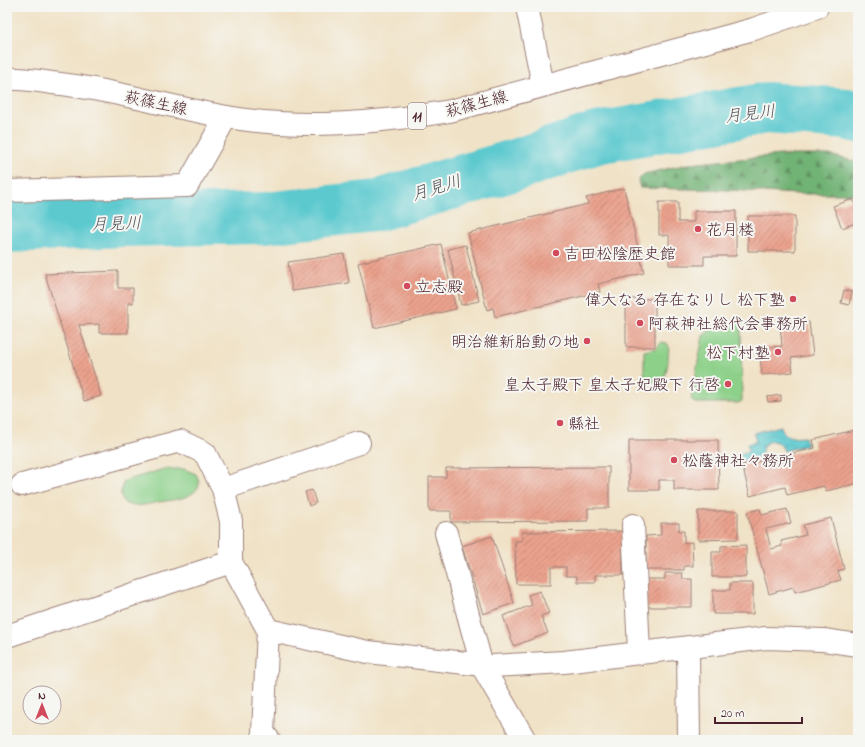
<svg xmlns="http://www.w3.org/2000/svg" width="865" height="747" viewBox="0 0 865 747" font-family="'Indie Flower','Klee One',sans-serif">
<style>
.green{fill:#8cd089;stroke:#6b785a}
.forest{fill:url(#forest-firs);stroke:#5e6850}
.water{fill:url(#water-waves);stroke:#52747d}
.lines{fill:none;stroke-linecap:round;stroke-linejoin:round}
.river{stroke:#5bc9cf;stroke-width:52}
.building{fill:url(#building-hatch)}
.street-casing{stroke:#9d8078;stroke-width:24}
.secondary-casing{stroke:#9d8078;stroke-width:24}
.primary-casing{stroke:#9d8078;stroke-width:24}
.street{stroke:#fff;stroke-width:22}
.secondary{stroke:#fff;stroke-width:22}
.primary{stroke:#fff;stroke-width:22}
.poi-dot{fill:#d1495b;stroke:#f6f6f2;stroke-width:1.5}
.labels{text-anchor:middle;stroke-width:4;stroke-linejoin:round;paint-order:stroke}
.shield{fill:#f6f6f2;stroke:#7e6067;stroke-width:1}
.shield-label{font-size:15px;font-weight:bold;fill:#4a1f2b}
.street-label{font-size:16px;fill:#4a1f2b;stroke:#f6f6f2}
.poi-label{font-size:16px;fill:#4a1f2b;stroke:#f6f6f2;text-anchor:start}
.water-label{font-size:17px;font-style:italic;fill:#4f525c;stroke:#f6f6f2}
</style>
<defs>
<pattern id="forest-firs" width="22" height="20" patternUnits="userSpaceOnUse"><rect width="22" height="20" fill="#71b275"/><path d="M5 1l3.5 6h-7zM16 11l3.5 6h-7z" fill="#5f9060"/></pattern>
<pattern id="water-waves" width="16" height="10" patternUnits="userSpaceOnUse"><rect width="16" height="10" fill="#5bc9cf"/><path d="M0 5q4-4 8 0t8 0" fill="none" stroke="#51acb2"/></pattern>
<pattern id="building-hatch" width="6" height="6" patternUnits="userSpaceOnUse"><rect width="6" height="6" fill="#eba38e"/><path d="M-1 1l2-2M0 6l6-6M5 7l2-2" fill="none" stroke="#c08474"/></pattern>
</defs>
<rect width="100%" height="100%" fill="#f6f6f2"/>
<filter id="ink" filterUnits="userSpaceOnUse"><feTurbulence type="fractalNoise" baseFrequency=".025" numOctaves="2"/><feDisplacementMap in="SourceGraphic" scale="8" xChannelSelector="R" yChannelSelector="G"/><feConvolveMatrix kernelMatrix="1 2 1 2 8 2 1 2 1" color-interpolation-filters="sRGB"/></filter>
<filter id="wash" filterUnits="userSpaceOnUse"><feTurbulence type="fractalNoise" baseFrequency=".012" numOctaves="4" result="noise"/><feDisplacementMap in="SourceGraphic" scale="16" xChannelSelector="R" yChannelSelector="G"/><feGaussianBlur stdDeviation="0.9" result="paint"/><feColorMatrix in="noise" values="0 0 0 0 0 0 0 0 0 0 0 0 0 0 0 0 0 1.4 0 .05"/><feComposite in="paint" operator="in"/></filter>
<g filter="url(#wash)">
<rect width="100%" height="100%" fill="#f0e2c6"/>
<path class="green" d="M 732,320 L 738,320 L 741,323 L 742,401 L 738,403 L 695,403 L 691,399 L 703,336 L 710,330 Z
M 661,342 L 667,343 L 669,347 C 667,364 670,387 647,381 L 644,377 L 644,351 L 657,348 Z
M 164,469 L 184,469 L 196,474 C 198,478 201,484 197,489 C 190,499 171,500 159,502 C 141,506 111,513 124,481 Z"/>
<path class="forest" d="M 780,155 L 829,155 L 858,162 L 858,198 L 852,194 L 796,194 L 730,190 L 640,188 L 638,180 L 644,174 L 688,164 Z"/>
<path class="water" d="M 781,426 C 784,438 794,438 805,437 L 807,445 L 784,451 C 779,435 759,440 762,456 L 741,461 L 739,454 L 749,451 L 747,444 L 756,442 L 754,433 Z"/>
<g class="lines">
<path class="river" d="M 7,227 L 120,221 L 265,218 L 375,206 L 518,164 L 596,138 L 767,108 L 846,114 L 858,117"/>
</g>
<g id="blocks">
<path class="building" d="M 624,188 L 644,273 L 598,284 L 600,292 L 495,317 L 493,308 L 487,310 L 468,233 L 588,204 L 586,198 Z
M 853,199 L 858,213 L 858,222 L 842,228 L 833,206 Z
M 659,202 L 678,202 L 678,222 L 694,222 L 694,211 L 736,211 L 736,256 L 704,256 L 704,265 L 669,265 L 669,235 L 659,235 Z
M 748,216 L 795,216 L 795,251 L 748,251 Z
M 441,244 L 456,309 L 374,328 L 358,263 Z
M 466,245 L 479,301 L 461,305 L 448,249 Z
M 344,254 L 349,283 L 292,291 L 288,262 Z
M 118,271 L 118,288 L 133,288 L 133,303 L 128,303 L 128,333 L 99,333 L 99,324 L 79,325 L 101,396 L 84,401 L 45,274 Z
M 844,290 L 852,292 L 849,305 L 841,303 Z
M 626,299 L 655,299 L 655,347 L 626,347 Z
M 7,321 L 11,337 L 7,337 Z
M 809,322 L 813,355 L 791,358 L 793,372 L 762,375 L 759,348 L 782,346 L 780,325 Z
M 781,395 L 781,401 L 768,402 L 767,397 Z
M 858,429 L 858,483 L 826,491 L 824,486 L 787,495 L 785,487 L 750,496 L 742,465 L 815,448 L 813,440 Z
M 629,440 L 718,440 L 719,490 L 674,490 L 674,480 L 659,480 L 659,490 L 629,490 Z
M 609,467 L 609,508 L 588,508 L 588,521 L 451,522 L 451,511 L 429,511 L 429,477 L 446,477 L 446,468 Z
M 312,490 L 316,503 L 309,506 L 305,492 Z
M 760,509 L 762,515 L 787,509 L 791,523 L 766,529 L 771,549 L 782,546 L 781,541 L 806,535 L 803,525 L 831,518 L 844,569 L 838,571 L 841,580 L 795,592 L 793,587 L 769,594 L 747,512 Z
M 698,511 L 738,511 L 738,539 L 698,540 Z
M 661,523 L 679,523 L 679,531 L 684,531 L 684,543 L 692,542 L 693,566 L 684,566 L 684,570 L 646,570 L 646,536 L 661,535 Z
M 623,531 L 623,575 L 595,575 L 595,582 L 577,582 L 577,576 L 566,576 L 566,567 L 551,567 L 551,584 L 516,584 L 515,541 L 522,541 L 522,532 Z
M 492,536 L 514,603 L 483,614 L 462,546 Z
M 746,545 L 746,577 L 712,577 L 712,552 L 721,552 L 721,546 Z
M 665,573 L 682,573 L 683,579 L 692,579 L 692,607 L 646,607 L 646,579 L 665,579 Z
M 730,583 L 753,583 L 753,614 L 713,614 L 713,590 L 730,590 Z
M 540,591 L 549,613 L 541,616 L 548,633 L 514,646 L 503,616 L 532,605 L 528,595 Z"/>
</g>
</g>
<g filter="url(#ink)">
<use href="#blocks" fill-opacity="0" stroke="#9d8078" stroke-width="1"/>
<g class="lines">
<g class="street-casing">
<path id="street" d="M 7,191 L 187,186 L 226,117
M 22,485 L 180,441 L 205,453 L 223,489 L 231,521 L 231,562 L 268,630 L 368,652 L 492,666 L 564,662 L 766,638 L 823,640 L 858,645
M 223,489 L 359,443
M 633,525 L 639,652
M 446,533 L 482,666 L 525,740
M 268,630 L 263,732 L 269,740
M 688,647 L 689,740"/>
</g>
<g class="secondary-casing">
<path id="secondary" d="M 527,7 L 543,85
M 7,636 L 231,562"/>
</g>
<g class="primary-casing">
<path id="primary" d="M 7,79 C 22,78 37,81 52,83 C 111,89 168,107 227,117 C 301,130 377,123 450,111 L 754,29 L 817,7"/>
</g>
<use href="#street" class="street"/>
<use href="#secondary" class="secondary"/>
<use href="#primary" class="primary"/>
</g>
</g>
<g class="poi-dot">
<circle cx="698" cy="229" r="4"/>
<circle cx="556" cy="253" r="4"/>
<circle cx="407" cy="286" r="4"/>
<circle cx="793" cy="299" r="4"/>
<circle cx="640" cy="323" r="4"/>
<circle cx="587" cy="341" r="4"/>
<circle cx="778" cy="352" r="4"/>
<circle cx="728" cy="384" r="4"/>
<circle cx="560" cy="423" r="4"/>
<circle cx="674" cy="460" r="4"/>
</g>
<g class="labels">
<rect class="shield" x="408" y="103" width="18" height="26" rx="3"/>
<g class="shield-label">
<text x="417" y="121">11</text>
</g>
<g class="street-label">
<text transform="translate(156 102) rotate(12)" y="6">萩篠生線</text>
<text transform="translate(476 103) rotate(-15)" y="6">萩篠生線</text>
</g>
<g class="poi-label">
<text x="706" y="235">花月楼</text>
<text x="564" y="259">吉田松陰歴史館</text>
<text x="415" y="292">立志殿</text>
<text x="785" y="305" text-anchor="end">偉大なる 存在なりし 松下塾</text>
<text x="648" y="329">阿萩神社総代会事務所</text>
<text x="579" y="347" text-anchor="end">明治維新胎動の地</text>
<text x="770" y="358" text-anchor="end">松下村塾</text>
<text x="720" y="390" text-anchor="end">皇太子殿下 皇太子妃殿下 行啓</text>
<text x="568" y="429">縣社</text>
<text x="682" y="466">松蔭神社々務所</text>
</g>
<g class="water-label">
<text transform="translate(750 113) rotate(-6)" y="6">月見川</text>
<text transform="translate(436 187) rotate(-17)" y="6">月見川</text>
<text transform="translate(116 223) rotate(-2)" y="6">月見川</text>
</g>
</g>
<rect width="865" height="747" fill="none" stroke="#f6f6f2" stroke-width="24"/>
<g transform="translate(42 705)"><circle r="19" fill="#f6f6f2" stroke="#b1a0a2"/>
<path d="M0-3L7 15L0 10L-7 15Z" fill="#d1495b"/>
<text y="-6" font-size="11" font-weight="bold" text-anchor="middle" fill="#4a1f2b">N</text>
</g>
<path d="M715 717v6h87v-6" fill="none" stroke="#4a1f2b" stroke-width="2"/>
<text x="721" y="717" font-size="12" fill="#4a1f2b" stroke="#f6f6f2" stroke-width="3" paint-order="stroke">20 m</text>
</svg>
